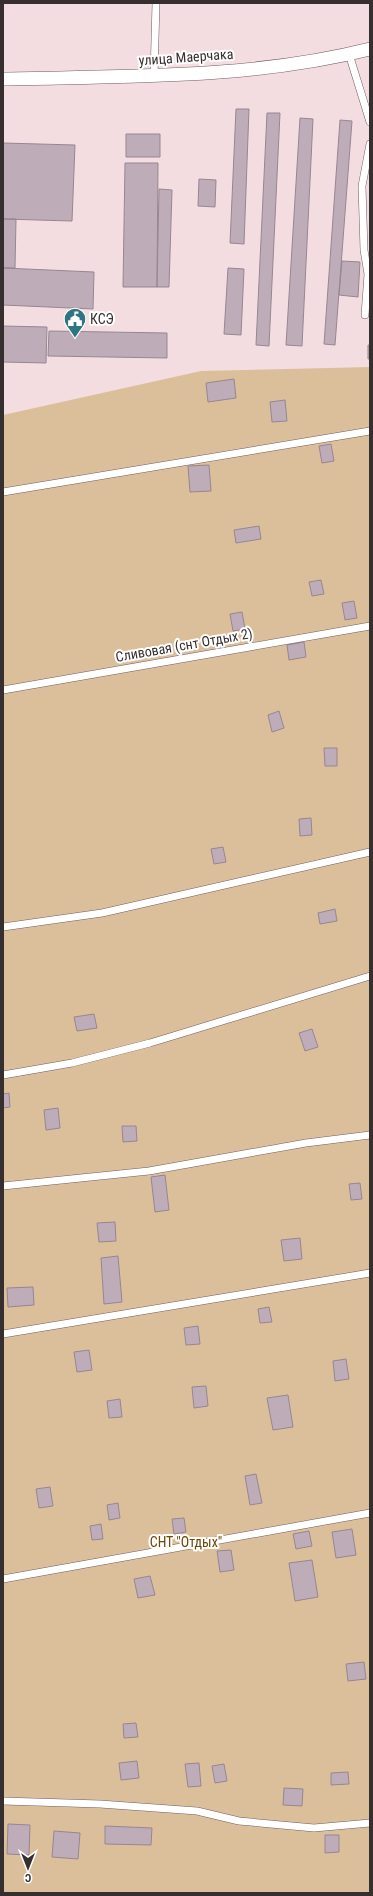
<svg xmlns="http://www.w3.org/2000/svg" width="373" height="1896" viewBox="0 0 373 1896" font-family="'Roboto Condensed',sans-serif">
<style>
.green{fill:#dbbf9b}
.building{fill:#beacb8;stroke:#978691}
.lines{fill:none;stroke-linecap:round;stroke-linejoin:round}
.lane-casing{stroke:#715d60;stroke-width:8}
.street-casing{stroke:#715d60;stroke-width:14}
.lane{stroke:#fff;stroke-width:7}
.street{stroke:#fff;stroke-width:13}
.labels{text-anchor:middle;stroke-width:4;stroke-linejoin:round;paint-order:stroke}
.street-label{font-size:14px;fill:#372e2f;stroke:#fff}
.poi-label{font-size:14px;fill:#372e2f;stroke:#fff;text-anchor:start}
.park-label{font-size:14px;fill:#6d4704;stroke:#fff}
</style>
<rect width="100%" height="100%" fill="#f4dde0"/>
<path class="green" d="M 370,367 L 370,1893 L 3,1893 L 3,415 L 201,371 Z"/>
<path class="building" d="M 236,109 L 249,109 L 244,244 L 230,243 Z
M 267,113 L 280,113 L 269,346 L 256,345 Z
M 300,118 L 313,119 L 302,346 L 286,345 Z
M 340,120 L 352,121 L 335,345 L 324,344 Z
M 126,134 L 160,134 L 160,157 L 126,157 Z
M 3,143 L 75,145 L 72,221 L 3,219 Z
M 125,163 L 158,163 L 157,287 L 123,287 Z
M 199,179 L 216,180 L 215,207 L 198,206 Z
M 159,189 L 172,190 L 169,287 L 157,287 Z
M 3,219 L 16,219 L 15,268 L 3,268 Z
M 342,261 L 360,262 L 358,297 L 339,295 Z
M 3,268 L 94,272 L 93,309 L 3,305 Z
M 228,268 L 244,269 L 241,335 L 224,334 Z
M 3,326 L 47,327 L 46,363 L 3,362 Z
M 49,331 L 167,333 L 167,358 L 48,356 Z
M 368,345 L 370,345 L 370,359 L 368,359 Z
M 234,379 L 236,398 L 208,402 L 206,383 Z
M 285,400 L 287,421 L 272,422 L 270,402 Z
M 331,444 L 334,461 L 322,463 L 319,446 Z
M 209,465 L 211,491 L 190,492 L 188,466 Z
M 259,526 L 261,539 L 236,543 L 234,530 Z
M 321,580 L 324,594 L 312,596 L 309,582 Z
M 354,601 L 357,618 L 345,620 L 342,603 Z
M 242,612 L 245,629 L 233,631 L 230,614 Z
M 304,642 L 306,657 L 289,660 L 287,645 Z
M 279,711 L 284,728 L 272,732 L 268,715 Z
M 324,748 L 337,748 L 337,766 L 325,766 Z
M 311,818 L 312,835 L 300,836 L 299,819 Z
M 223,847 L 226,862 L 214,864 L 211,849 Z
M 335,909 L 337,921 L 320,924 L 318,913 Z
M 94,1014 L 97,1028 L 77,1031 L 74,1017 Z
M 312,1029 L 318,1047 L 305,1051 L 299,1033 Z
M 9,1093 L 10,1107 L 3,1108 L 3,1094 Z
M 58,1108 L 60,1128 L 46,1130 L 44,1110 Z
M 122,1126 L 136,1126 L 137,1141 L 123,1142 Z
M 165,1175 L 169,1210 L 155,1212 L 151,1177 Z
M 360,1183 L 362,1199 L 351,1200 L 349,1184 Z
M 115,1222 L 116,1241 L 99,1242 L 97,1223 Z
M 300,1238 L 302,1259 L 284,1261 L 281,1240 Z
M 118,1256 L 122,1302 L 104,1304 L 101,1258 Z
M 33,1287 L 34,1305 L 8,1307 L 7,1288 Z
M 269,1307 L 272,1322 L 260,1323 L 258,1309 Z
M 198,1326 L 200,1344 L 186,1345 L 184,1328 Z
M 89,1350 L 92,1370 L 77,1372 L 74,1352 Z
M 346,1359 L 349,1379 L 335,1381 L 333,1361 Z
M 206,1386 L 208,1406 L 194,1408 L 192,1387 Z
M 288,1395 L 293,1427 L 273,1430 L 267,1398 Z
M 120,1399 L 122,1417 L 109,1418 L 107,1401 Z
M 256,1474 L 262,1503 L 250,1505 L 245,1476 Z
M 50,1487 L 53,1506 L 39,1508 L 36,1489 Z
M 118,1503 L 120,1518 L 109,1520 L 107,1505 Z
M 184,1518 L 186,1532 L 174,1534 L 172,1519 Z
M 101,1524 L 103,1539 L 92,1540 L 90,1526 Z
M 352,1529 L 356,1555 L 336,1558 L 332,1532 Z
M 309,1531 L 312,1546 L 296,1549 L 293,1534 Z
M 231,1550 L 234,1570 L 220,1572 L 217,1551 Z
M 312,1560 L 318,1597 L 295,1601 L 289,1563 Z
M 150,1576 L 155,1595 L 138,1598 L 134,1579 Z
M 364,1662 L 366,1679 L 348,1681 L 346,1664 Z
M 136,1723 L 138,1737 L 124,1738 L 123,1724 Z
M 137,1761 L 139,1778 L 121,1780 L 119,1763 Z
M 199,1763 L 201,1786 L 188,1787 L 185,1764 Z
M 224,1764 L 227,1781 L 215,1783 L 212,1766 Z
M 348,1772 L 349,1784 L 331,1785 L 331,1773 Z
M 284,1788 L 303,1789 L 302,1806 L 283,1805 Z
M 8,1824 L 30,1825 L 29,1855 L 7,1854 Z
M 105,1826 L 152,1828 L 151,1845 L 105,1844 Z
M 54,1831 L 80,1833 L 78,1859 L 52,1857 Z
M 325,1835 L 339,1835 L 339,1852 L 325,1853 Z"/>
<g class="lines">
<g class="lane-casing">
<path id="lane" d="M 349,54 L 370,122
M 154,76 L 156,3
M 365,315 L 368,274 L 364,250 L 362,186 L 370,144
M 3,492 L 370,431
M 3,690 L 370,626
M 3,927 L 102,913 L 370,852
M 3,1075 L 72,1063 L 150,1043 L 370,976
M 3,1186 L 149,1171 L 306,1143 L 370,1135
M 3,1334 L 370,1273
M 3,1579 L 370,1513
M 3,1801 L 100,1804 L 197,1811 L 239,1821 L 314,1828 L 370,1823"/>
</g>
<g class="street-casing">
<path id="street" d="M 3,79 C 125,76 251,79 370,49"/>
</g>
<use href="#lane" class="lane"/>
<use href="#street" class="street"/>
</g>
<defs>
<g id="civic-pin" transform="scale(1.15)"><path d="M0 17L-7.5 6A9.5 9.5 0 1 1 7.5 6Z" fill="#2e7581" stroke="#fff"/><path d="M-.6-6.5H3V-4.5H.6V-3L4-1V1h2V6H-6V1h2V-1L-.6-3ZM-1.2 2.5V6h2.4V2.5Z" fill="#fff"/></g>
</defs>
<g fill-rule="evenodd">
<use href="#civic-pin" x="75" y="319"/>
</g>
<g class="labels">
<g class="street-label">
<text transform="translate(186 57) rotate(-4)" y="5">улица Маерчака</text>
<text transform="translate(184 645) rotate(-10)" y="5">Сливовая (снт Отдых 2)</text>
</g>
<g class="poi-label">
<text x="90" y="324">КСЭ</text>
</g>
<g class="park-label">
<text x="186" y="1547">СНТ "Отдых"</text>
</g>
</g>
<rect width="373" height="1896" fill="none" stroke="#372e2f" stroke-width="8"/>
<g transform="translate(28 1868) rotate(180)" stroke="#ffffff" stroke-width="3" paint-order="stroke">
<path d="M0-3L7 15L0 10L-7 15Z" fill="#372e2f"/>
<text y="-6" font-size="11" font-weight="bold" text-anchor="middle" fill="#372e2f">С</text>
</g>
</svg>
